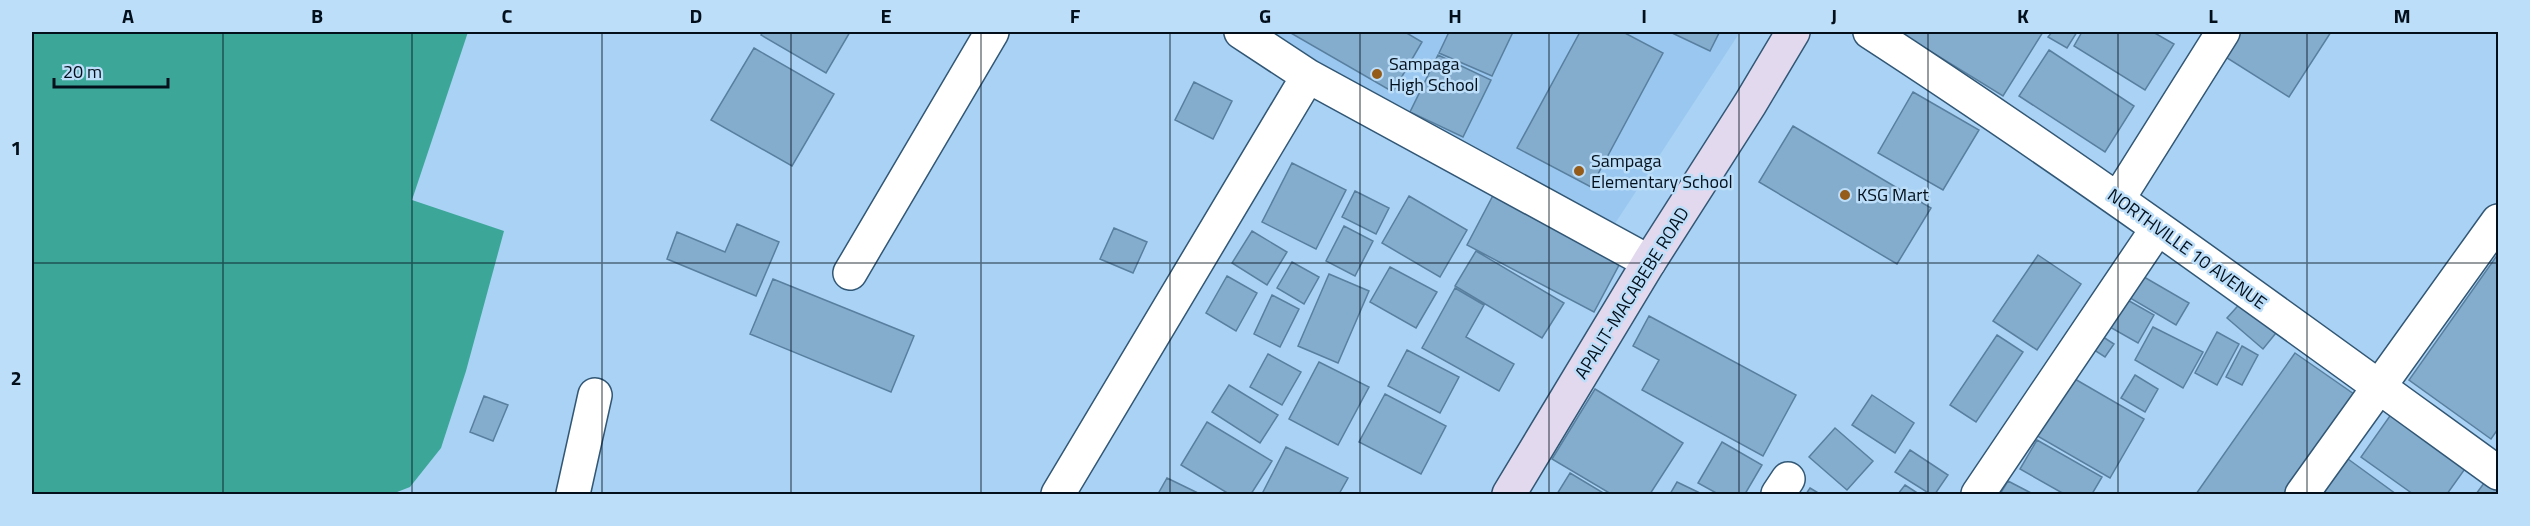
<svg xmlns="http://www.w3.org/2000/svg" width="2530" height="526" viewBox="0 0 2530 526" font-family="'Titillium Web',sans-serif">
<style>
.built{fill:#99c7ef}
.water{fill:#3ca699}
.building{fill:#84accd;stroke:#597f9f;stroke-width:1.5}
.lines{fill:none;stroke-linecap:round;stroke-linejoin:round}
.street-casing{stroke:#325775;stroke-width:36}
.secondary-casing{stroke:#325775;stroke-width:36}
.street{stroke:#fff;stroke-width:33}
.secondary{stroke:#e2d9ee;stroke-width:33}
.grid{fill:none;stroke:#03101c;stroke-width:1.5;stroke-opacity:0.55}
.poi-dot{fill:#955b19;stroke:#bddef9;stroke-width:2}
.labels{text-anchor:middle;stroke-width:5;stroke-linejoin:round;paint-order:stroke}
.poi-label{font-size:18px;fill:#03101c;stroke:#bddef9;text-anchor:start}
.street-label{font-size:18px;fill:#03101c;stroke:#bddef9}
.neatline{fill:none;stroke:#03101c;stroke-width:2}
.grid-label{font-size:20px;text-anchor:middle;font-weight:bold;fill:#03101c}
</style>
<rect width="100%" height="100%" fill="#a9d2f4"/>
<path class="built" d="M 1258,32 L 1740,32 L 1614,225 Z"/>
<path class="water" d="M 32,32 L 468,32 L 412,200 L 504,231 L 466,371 L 441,448 L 410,487 L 392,494 L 32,494 Z"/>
<path class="building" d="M 763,32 L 850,32 L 826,73 L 761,35 Z
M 1289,32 L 1405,32 L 1422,42 L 1393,92 Z
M 1449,32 L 1513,32 L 1492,76 L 1439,53 Z
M 1580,32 L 1623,32 L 1663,53 L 1591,187 L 1517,148 Z
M 1670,32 L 1717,32 L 1719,33 L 1710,51 Z
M 1899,32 L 2043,32 L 2003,96 Z
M 2052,32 L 2077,32 L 2067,48 L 2048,37 Z
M 2082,32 L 2153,32 L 2174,44 L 2145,90 L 2074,46 Z
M 2239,32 L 2331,32 L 2289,97 L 2224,56 Z
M 754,48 L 834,94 L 792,166 L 711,120 Z
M 2049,50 L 2134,106 L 2105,152 L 2019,96 Z
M 1438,55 L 1491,80 L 1463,137 L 1410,112 Z
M 1194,82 L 1232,101 L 1213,139 L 1175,120 Z
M 1913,92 L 1979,130 L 1943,190 L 1878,153 Z
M 1793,126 L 1931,208 L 1897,264 L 1759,182 Z
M 1292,163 L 1346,190 L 1316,249 L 1262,222 Z
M 1498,186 L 1625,254 L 1594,312 L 1467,245 Z
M 1355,191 L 1389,208 L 1376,234 L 1342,217 Z
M 1409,196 L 1467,230 L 1440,277 L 1382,243 Z
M 737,224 L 779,242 L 756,296 L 667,259 L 677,232 L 725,252 Z
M 1344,226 L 1373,241 L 1355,276 L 1326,261 Z
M 1114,228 L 1147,242 L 1133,273 L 1100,259 Z
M 1252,231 L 1287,252 L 1267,285 L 1232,263 Z
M 1476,251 L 1564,303 L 1542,338 L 1455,286 Z
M 2498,254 L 2498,429 L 2491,439 L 2409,380 Z
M 2038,255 L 2081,284 L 2037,350 L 1993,321 Z
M 1292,262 L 1319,277 L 1304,304 L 1277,288 Z
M 1390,267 L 1437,292 L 1416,328 L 1370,302 Z
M 2132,270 L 2189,303 L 2176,325 L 2120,292 Z
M 1329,274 L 1369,291 L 1338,363 L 1298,346 Z
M 1227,276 L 1257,293 L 1236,331 L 1206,313 Z
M 773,279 L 914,336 L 891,392 L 750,334 Z
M 1455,288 L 1484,305 L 1466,337 L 1514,364 L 1499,391 L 1422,348 Z
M 2117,294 L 2154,315 L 2138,343 L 2101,322 Z
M 1272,295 L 1299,309 L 1280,347 L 1254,334 Z
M 2245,298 L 2280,328 L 2263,349 L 2227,318 Z
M 1649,316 L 1796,395 L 1763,456 L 1642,390 L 1659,360 L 1633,346 Z
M 2153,327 L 2203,352 L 2183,388 L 2135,360 Z
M 2217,332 L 2239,344 L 2217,385 L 2195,373 Z
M 2097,333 L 2114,344 L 2105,357 L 2088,346 Z
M 1997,335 L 2023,352 L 1976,422 L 1950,405 Z
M 2242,346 L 2258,355 L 2242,385 L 2226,377 Z
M 1407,350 L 1459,377 L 1440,413 L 1388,386 Z
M 2295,353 L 2361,399 L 2294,494 L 2196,494 Z
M 1268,354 L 1301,372 L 1282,405 L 1250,387 Z
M 1319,362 L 1369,387 L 1338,445 L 1289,419 Z
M 2068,375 L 2144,419 L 2110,478 L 2034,434 Z
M 2135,375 L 2158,389 L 2145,412 L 2121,398 Z
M 1229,385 L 1278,415 L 1260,443 L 1212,412 Z
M 1595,389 L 1683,443 L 1650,494 L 1611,494 L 1552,459 Z
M 1385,394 L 1446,426 L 1421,474 L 1359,442 Z
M 1872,395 L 1914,423 L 1895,453 L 1852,425 Z
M 484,396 L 508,405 L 493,441 L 470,432 Z
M 2392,413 L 2467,466 L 2447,494 L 2413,494 L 2361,457 Z
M 1207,422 L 1272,461 L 1251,494 L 1229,494 L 1181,465 Z
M 1835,428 L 1873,461 L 1847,490 L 1809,457 Z
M 2037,440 L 2102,477 L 2092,494 L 2064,494 L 2020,469 Z
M 1722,442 L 1762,465 L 1745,494 L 1718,494 L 1698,483 Z
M 1286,447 L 1348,478 L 1339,494 L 1262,494 Z
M 1910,450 L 1948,475 L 1935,494 L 1930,494 L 1895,472 Z
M 2348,459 L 2396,494 L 2322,494 Z
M 1570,473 L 1605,494 L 1557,494 Z
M 2490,475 L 2498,481 L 2498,494 L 2476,494 Z
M 1167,478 L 1200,494 L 1158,494 Z
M 2008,481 L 2033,494 L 2000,494 Z
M 1677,482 L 1702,494 L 1670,494 Z
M 1905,485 L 1919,494 L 1898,494 Z
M 1810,488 L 1820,494 L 1806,494 Z"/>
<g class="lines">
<g class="street-casing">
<path id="street" d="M 1241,32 L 1308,76 L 1649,262
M 1870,32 C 2084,171 2291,323 2498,473
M 2118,199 L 2223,32
M 850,273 L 992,32
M 573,494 L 595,395
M 1058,494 L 1308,76
M 1778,494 L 1788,479
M 1978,494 L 2157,229
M 2302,494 L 2498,221"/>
</g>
<g class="secondary-casing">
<path id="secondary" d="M 1509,494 L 1649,262 L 1750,104 L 1793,32"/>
</g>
<use href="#street" class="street"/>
<use href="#secondary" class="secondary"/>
</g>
<path class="grid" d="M 223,32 L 223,494M 412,32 L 412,494M 602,32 L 602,494M 791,32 L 791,494M 981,32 L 981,494M 1170,32 L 1170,494M 1360,32 L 1360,494M 1549,32 L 1549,494M 1739,32 L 1739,494M 1928,32 L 1928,494M 2118,32 L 2118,494M 2307,32 L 2307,494M 32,263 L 2498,263"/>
<g class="poi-dot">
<circle cx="1377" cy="74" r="6"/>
<circle cx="1579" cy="171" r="6"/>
<circle cx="1845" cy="195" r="6"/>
</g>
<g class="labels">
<g class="poi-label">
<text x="1389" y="70">Sampaga<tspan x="1389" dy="21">High School</tspan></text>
<text x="1591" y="167">Sampaga<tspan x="1591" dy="21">Elementary School</tspan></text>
<text x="1857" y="201">KSG Mart</text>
</g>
<g class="street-label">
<text transform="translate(2187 249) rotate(36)" y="6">NORTHVILLE 10 AVENUE</text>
<text transform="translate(1632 293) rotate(-58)" y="6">APALIT-MACABEBE ROAD</text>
</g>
</g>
<rect width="2530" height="526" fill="none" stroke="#bddef9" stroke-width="66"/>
<path d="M54 78v9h114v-9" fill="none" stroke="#03101c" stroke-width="3"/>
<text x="63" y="78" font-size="18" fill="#03101c" stroke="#bddef9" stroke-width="4.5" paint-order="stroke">20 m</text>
<rect x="33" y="33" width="2464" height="460" class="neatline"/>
<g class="grid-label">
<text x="128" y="23">A</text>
<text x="317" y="23">B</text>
<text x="507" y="23">C</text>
<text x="696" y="23">D</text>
<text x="886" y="23">E</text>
<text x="1075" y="23">F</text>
<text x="1265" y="23">G</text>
<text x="1455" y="23">H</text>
<text x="1644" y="23">I</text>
<text x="1834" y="23">J</text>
<text x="2023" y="23">K</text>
<text x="2213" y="23">L</text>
<text x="2402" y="23">M</text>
<text x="16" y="155">1</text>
<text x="16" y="385">2</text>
</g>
</svg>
